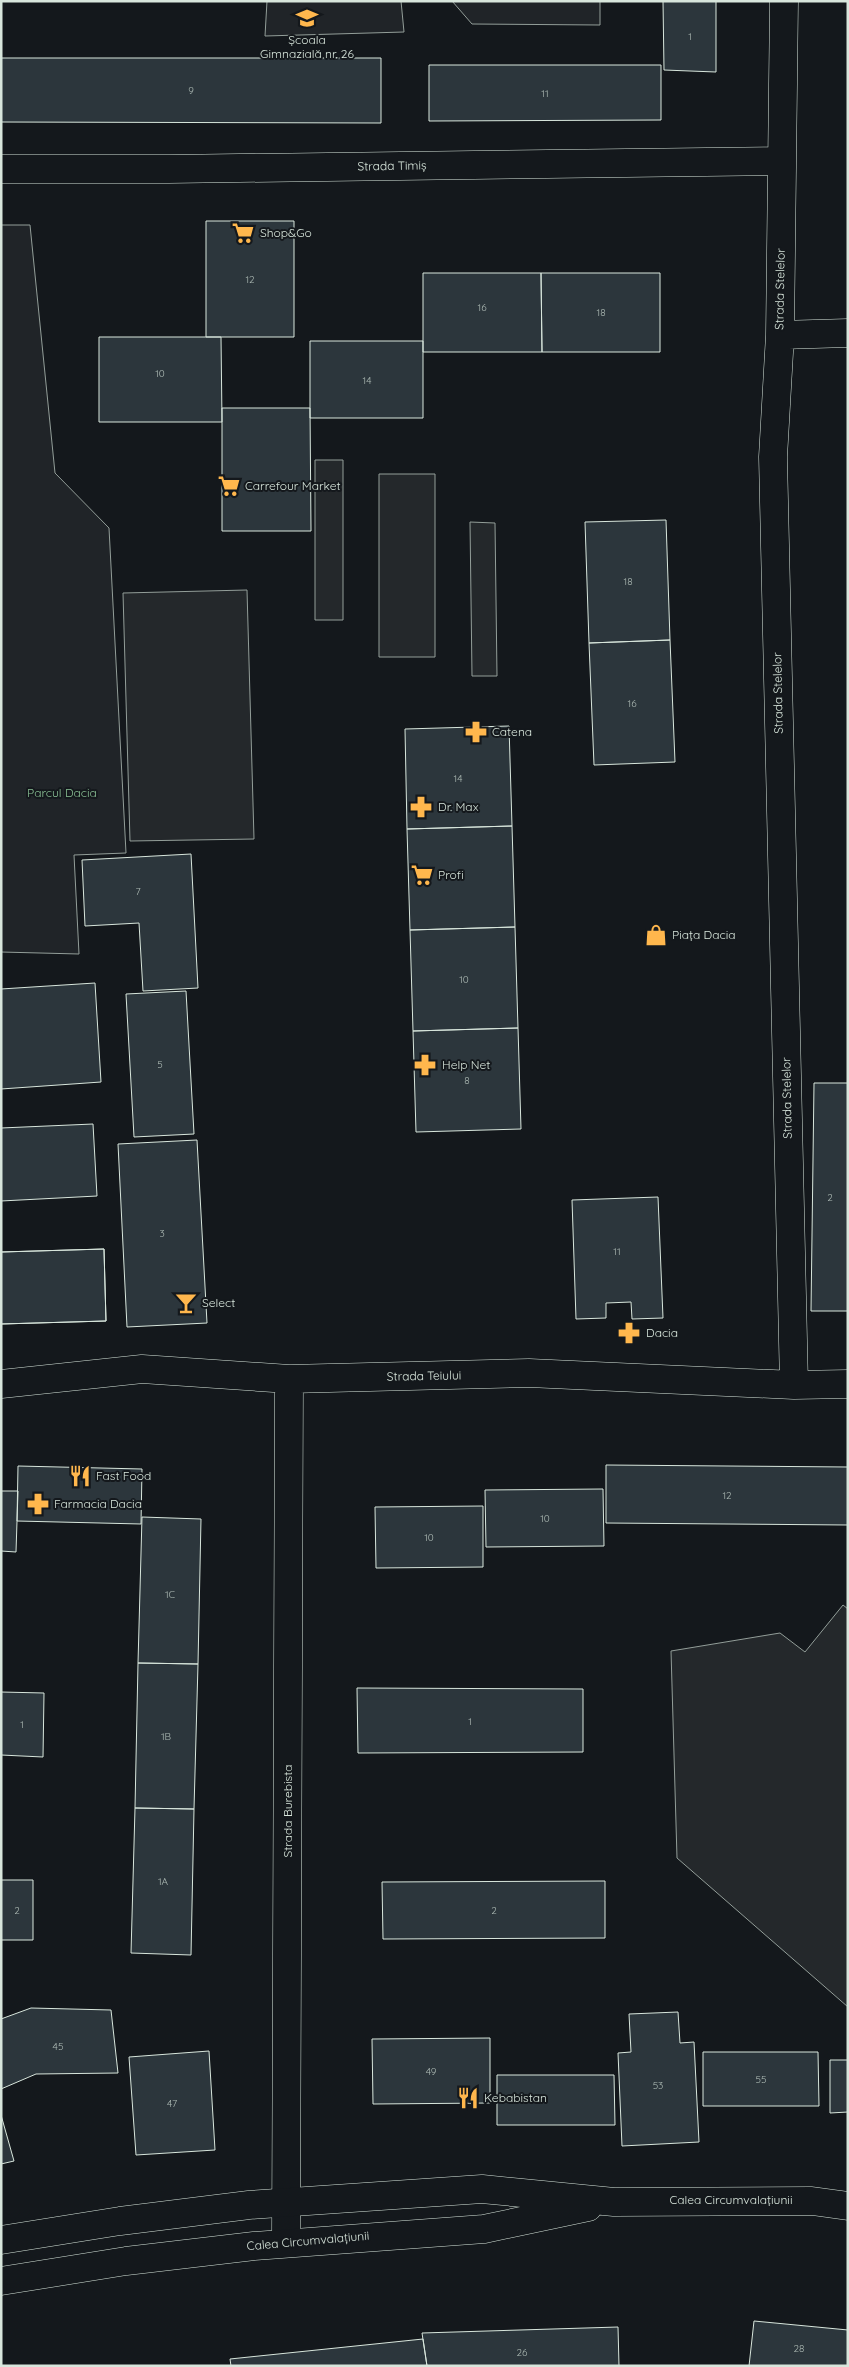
<svg xmlns="http://www.w3.org/2000/svg" width="849" height="2367" viewBox="0 0 849 2367" font-family="Quicksand,sans-serif">
<style>
.green{fill:#202428;stroke:#939e99}
.parking{fill:#24282b;stroke:#939e99}
.building{fill:#2c363c;stroke:#d8e6dc}
.lines{fill:none;stroke-linecap:round;stroke-linejoin:round}
.minor-casing{stroke:#d8e6dc;stroke-width:29}
.primary-casing{stroke:#d8e6dc;stroke-width:29}
.minor{stroke:#14181c;stroke-width:28}
.primary{stroke:#14181c;stroke-width:28}
.labels{text-anchor:middle;stroke-width:4;stroke-linejoin:round;paint-order:stroke}
.number-label{font-size:10px;fill:#adbab4}
.poi-label{font-size:12px;fill:#d8e6dc;stroke:#14181c;text-anchor:start}
.street-label{font-size:12px;fill:#d8e6dc;stroke:#14181c}
.park-label{font-size:12px;fill:#8ac095;stroke:#14181c}
</style>
<rect width="100%" height="100%" fill="#14181c"/>
<path class="green" d="M 267,1 L 401,1 L 404,32 L 265,36 Z
M 452,1 L 600,1 L 600,25 L 472,24 Z
M 1,225 L 30,225 L 55,473 L 109,528 L 126,853 L 74,855 L 79,954 L 1,952 Z"/>
<path class="parking" d="M 315,460 L 343,460 L 343,620 L 315,620 Z
M 379,474 L 435,474 L 435,657 L 379,657 Z
M 470,522 L 495,523 L 497,676 L 472,676 Z
M 247,590 L 254,839 L 130,841 L 123,593 Z
M 843,1605 L 848,1609 L 848,2007 L 677,1858 L 671,1651 L 780,1633 L 805,1652 Z"/>
<path class="building" d="M 663,1 L 716,1 L 716,72 L 664,70 Z
M 1,58 L 381,58 L 381,123 L 1,122 Z
M 429,65 L 661,65 L 661,120 L 429,121 Z
M 206,221 L 294,221 L 294,337 L 206,337 Z
M 423,273 L 541,273 L 542,352 L 423,352 Z
M 541,273 L 660,273 L 660,352 L 542,352 Z
M 99,337 L 221,337 L 222,422 L 99,422 Z
M 310,341 L 423,341 L 423,418 L 310,418 Z
M 222,408 L 310,408 L 311,531 L 222,531 Z
M 666,520 L 670,640 L 589,643 L 585,522 Z
M 670,640 L 675,762 L 594,765 L 589,643 Z
M 509,726 L 512,826 L 407,829 L 405,729 Z
M 512,826 L 515,927 L 410,930 L 407,829 Z
M 191,854 L 198,988 L 143,991 L 139,923 L 85,926 L 82,860 Z
M 515,927 L 518,1028 L 413,1031 L 410,930 Z
M 95,983 L 101,1082 L 1,1089 L 1,989 Z
M 186,991 L 194,1134 L 134,1137 L 126,994 Z
M 518,1028 L 521,1129 L 416,1132 L 413,1031 Z
M 814,1083 L 848,1083 L 848,1311 L 811,1311 Z
M 93,1124 L 97,1196 L 1,1201 L 1,1128 Z
M 197,1140 L 207,1323 L 127,1327 L 118,1144 Z
M 658,1197 L 663,1318 L 632,1319 L 631,1302 L 606,1303 L 606,1318 L 576,1319 L 572,1200 Z
M 104,1249 L 106,1321 L 1,1324 L 1,1252 Z
M 104,1249 L 106,1321 L 1,1324 L 1,1252 Z
M 606,1465 L 848,1467 L 848,1525 L 606,1523 Z
M 18,1466 L 142,1469 L 141,1524 L 17,1521 Z
M 603,1489 L 604,1546 L 486,1547 L 485,1490 Z
M 1,1491 L 18,1491 L 16,1552 L 1,1551 Z
M 483,1506 L 483,1567 L 376,1568 L 375,1507 Z
M 142,1517 L 201,1519 L 198,1664 L 138,1663 Z
M 138,1663 L 198,1664 L 194,1809 L 135,1808 Z
M 357,1688 L 583,1689 L 583,1752 L 358,1753 Z
M 1,1692 L 44,1693 L 43,1757 L 1,1755 Z
M 135,1808 L 194,1809 L 191,1955 L 131,1953 Z
M 1,1880 L 33,1880 L 33,1940 L 1,1940 Z
M 605,1881 L 605,1938 L 383,1939 L 382,1882 Z
M 31,2008 L 111,2010 L 118,2073 L 36,2074 L 1,2089 L 1,2019 Z
M 678,2012 L 680,2043 L 694,2042 L 699,2142 L 622,2146 L 618,2053 L 631,2052 L 629,2014 Z
M 490,2038 L 490,2103 L 373,2104 L 372,2039 Z
M 209,2051 L 215,2150 L 136,2155 L 129,2057 Z
M 703,2052 L 818,2052 L 819,2106 L 703,2106 Z
M 830,2060 L 848,2060 L 848,2112 L 830,2113 Z
M 497,2075 L 614,2075 L 615,2125 L 497,2125 Z
M 1,2115 L 14,2161 L 1,2164 Z
M 754,2321 L 848,2330 L 848,2366 L 749,2366 Z
M 618,2327 L 619,2366 L 427,2366 L 422,2333 Z
M 423,2339 L 427,2366 L 231,2366 L 230,2359 Z"/>
<g class="lines">
<g class="minor-casing">
<path id="minor" d="M 784,1 L 780,335 L 773,457 L 794,1385
M 1,169 L 169,169 L 782,161
M 780,335 L 848,333
M 1,1384 L 142,1369 L 289,1379 L 529,1373 L 794,1385 L 848,1384
M 286,2243 L 289,1379"/>
</g>
<g class="primary-casing">
<path id="primary" d="M 1,2240 L 120,2221 L 249,2205 L 482,2189 L 614,2202 L 812,2201 L 848,2206
M 1,2281 L 126,2261 L 254,2246 L 484,2229 L 588,2207"/>
</g>
<use href="#minor" class="minor"/>
<use href="#primary" class="primary"/>
</g>
<defs>
<g id="school-bare" transform="scale(1.725)"><path d="M0-5L7-2L0 1L-7-2ZM-4 1L0 2.5L4 1V4Q0 6-4 4Z" fill="#ffb74d" stroke="#14181c" stroke-width="2.5" paint-order="stroke"/></g>
<g id="supermarket-bare" transform="scale(1.725)"><path d="M-6-5.5h2.5l.6 2H6L4.5 2H-2.5L-4.4-4H-6ZM-1.5 3.2a1.3 1.3 0 1 0 .1 0ZM3 3.2a1.3 1.3 0 1 0 .1 0Z" fill="#ffb74d" stroke="#14181c" stroke-width="2.5" paint-order="stroke"/></g>
<g id="pharmacy-bare" transform="scale(1.725)"><path d="M-2-6h4v4h4v4h-4v4h-4v-4h-4v-4h4Z" fill="#ffb74d" stroke="#14181c" stroke-width="2.5" paint-order="stroke"/></g>
<g id="shop-bare" transform="scale(1.725)"><path d="M-5-2.5h2.3a2.7 3.5 0 0 1 5.4 0H5L5.5 6h-11ZM-1.5-2.5h3a1.5 2.3 0 0 0-3 0Z" fill="#ffb74d" stroke="#14181c" stroke-width="2.5" paint-order="stroke"/></g>
<g id="bar-bare" transform="scale(1.725)"><path d="M-6-5H6L.8 .8V4.5H3.5V6h-7V4.5H-.8V.8Z" fill="#ffb74d" stroke="#14181c" stroke-width="2.5" paint-order="stroke"/></g>
<g id="restaurant-bare" transform="scale(1.725)"><path d="M-5-6h1v4h1v-4h1v4h1v-4h1v5L-1.5 .5V6h-2V.5L-5-1ZM5-6V6H3V1.5H1.5Q1.5-4 5-6Z" fill="#ffb74d" stroke="#14181c" stroke-width="2.5" paint-order="stroke"/></g>
</defs>
<g fill-rule="evenodd">
<use href="#school-bare" x="307" y="18"/>
<use href="#supermarket-bare" x="243" y="233"/>
<use href="#supermarket-bare" x="229" y="486"/>
<use href="#pharmacy-bare" x="476" y="732"/>
<use href="#pharmacy-bare" x="421" y="807"/>
<use href="#supermarket-bare" x="422" y="875"/>
<use href="#shop-bare" x="656" y="935"/>
<use href="#pharmacy-bare" x="425" y="1065"/>
<use href="#bar-bare" x="186" y="1303"/>
<use href="#pharmacy-bare" x="629" y="1333"/>
<use href="#restaurant-bare" x="80" y="1476"/>
<use href="#pharmacy-bare" x="38" y="1504"/>
<use href="#restaurant-bare" x="468" y="2098"/>
</g>
<g class="labels">
<g class="number-label">
<text x="690" y="40">1</text>
<text x="191" y="94">9</text>
<text x="545" y="97">11</text>
<text x="250" y="283">12</text>
<text x="482" y="311">16</text>
<text x="601" y="316">18</text>
<text x="160" y="377">10</text>
<text x="367" y="384">14</text>
<text x="628" y="585">18</text>
<text x="632" y="707">16</text>
<text x="458" y="782">14</text>
<text x="138" y="895">7</text>
<text x="464" y="983">10</text>
<text x="160" y="1068">5</text>
<text x="467" y="1084">8</text>
<text x="830" y="1201">2</text>
<text x="162" y="1237">3</text>
<text x="617" y="1255">11</text>
<text x="727" y="1499">12</text>
<text x="545" y="1522">10</text>
<text x="429" y="1541">10</text>
<text x="170" y="1598">1C</text>
<text x="470" y="1725">1</text>
<text x="22" y="1728">1</text>
<text x="166" y="1740">1B</text>
<text x="163" y="1885">1A</text>
<text x="17" y="1914">2</text>
<text x="494" y="1914">2</text>
<text x="58" y="2050">45</text>
<text x="431" y="2075">49</text>
<text x="761" y="2083">55</text>
<text x="658" y="2089">53</text>
<text x="172" y="2107">47</text>
<text x="799" y="2352">28</text>
<text x="522" y="2356">26</text>
</g>
<g class="poi-label">
<text x="307" y="44" text-anchor="middle">Școala<tspan x="307" dy="14">Gimnazială nr. 26</tspan></text>
<text x="260" y="237">Shop&amp;Go</text>
<text x="245" y="490">Carrefour Market</text>
<text x="492" y="736">Catena</text>
<text x="438" y="811">Dr. Max</text>
<text x="438" y="879">Profi</text>
<text x="672" y="939">Piața Dacia</text>
<text x="442" y="1069">Help Net</text>
<text x="202" y="1307">Select</text>
<text x="646" y="1337">Dacia</text>
<text x="96" y="1480">Fast Food</text>
<text x="54" y="1508">Farmacia Dacia</text>
<text x="484" y="2102">Kebabistan</text>
</g>
<g class="street-label">
<text transform="translate(392 166) rotate(-1)" y="4">Strada Timiș</text>
<text transform="translate(780 289) rotate(-89)" y="4">Strada Stelelor</text>
<text transform="translate(778 693) rotate(-91)" y="4">Strada Stelelor</text>
<text transform="translate(787 1098) rotate(-91)" y="4">Strada Stelelor</text>
<text transform="translate(424 1376) rotate(-1)" y="4">Strada Teiului</text>
<text transform="translate(288 1811) rotate(-90)" y="4">Strada Burebista</text>
<text x="731" y="2204">Calea Circumvalațiunii</text>
<text transform="translate(308 2241) rotate(-5)" y="4">Calea Circumvalațiunii</text>
</g>
<g class="park-label">
<text x="62" y="797">Parcul Dacia</text>
</g>
</g>
<rect width="849" height="2367" fill="none" stroke="#d8e6dc" stroke-width="5"/>
</svg>
